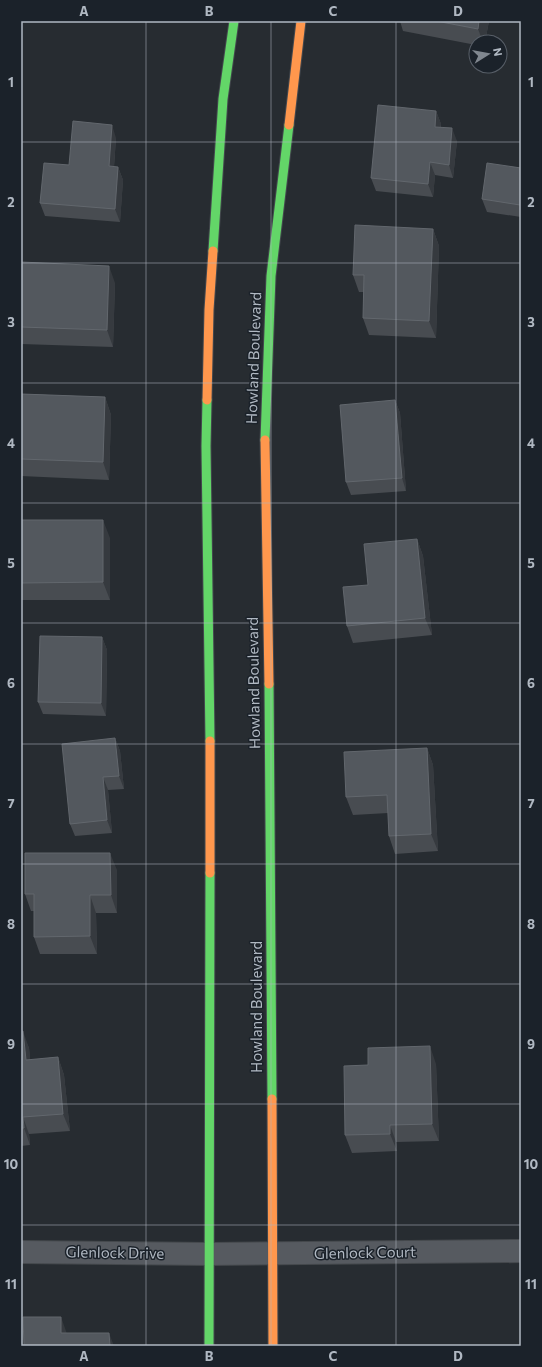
<svg xmlns="http://www.w3.org/2000/svg" width="542" height="1367" viewBox="0 0 542 1367" font-family="Commissioner,sans-serif">
<style>
.lines{fill:none;stroke-linecap:round;stroke-linejoin:round}
.street-casing{stroke:#44484c;stroke-width:24}
.fast-casing{stroke:#44484e;stroke-width:11}
.slow-casing{stroke:#44484e;stroke-width:11}
.street{stroke:#565a60;stroke-width:22}
.fast{stroke:#63d668;stroke-width:9}
.slow{stroke:#ff974d;stroke-width:9}
.wall{fill:#484c51}
.shaded-wall{fill:#363a3f}
.building{fill:#53585e;stroke:#62676d}
.grid{fill:none;stroke:#b0b8c2;stroke-width:1;stroke-opacity:0.55}
.labels{text-anchor:middle;stroke-width:3;stroke-linejoin:round;paint-order:stroke}
.street-label{font-size:15px;fill:#b0b8c2;stroke:#1b222a}
.neatline{fill:none;stroke:#b0b8c2;stroke-width:1.5}
.grid-label{font-size:13px;text-anchor:middle;font-weight:bold;fill:#b0b8c2}
</style>
<rect width="100%" height="100%" fill="#272c31"/>
<g class="lines">
<g class="street-casing">
<path id="street" d="M 21,1252 L 209,1254 L 521,1251"/>
</g>
<g class="fast-casing">
<path id="fast" d="M 213,251 L 223,99 L 234,21
M 207,400 L 206,446 L 210,741
M 265,440 L 271,276 L 289,125
M 269,684 L 272,1099
M 209,1346 L 210,873"/>
</g>
<g class="slow-casing">
<path id="slow" d="M 289,125 L 301,21
M 207,400 L 209,310 L 213,251
M 265,440 L 269,684
M 210,873 L 210,741
M 272,1099 L 273,1346"/>
</g>
<use href="#street" class="street"/>
<use href="#fast" class="fast"/>
<use href="#slow" class="slow"/>
</g>
<path class="wall" d="M 400,21 L 489,21 L 485,42 L 476,42 L 476,45 L 403,31 Z
M 436,111 L 441,124 L 441,127 L 457,141 L 453,178 L 435,175 L 433,197 L 376,191 L 371,178 Z
M 116,138 L 114,167 L 118,167 L 123,180 L 120,222 L 45,216 L 40,203 L 69,165 Z
M 521,168 L 521,217 L 487,212 L 482,199 Z
M 433,229 L 439,246 L 436,338 L 369,335 L 363,318 L 364,292 L 359,292 L 353,275 Z
M 21,262 L 115,283 L 113,347 L 21,344 Z
M 21,394 L 105,397 L 111,415 L 109,480 L 21,476 Z
M 395,400 L 400,413 L 406,491 L 351,495 L 346,482 Z
M 21,520 L 110,538 L 110,600 L 21,600 Z
M 417,539 L 423,556 L 432,635 L 353,643 L 347,626 L 368,585 Z
M 102,637 L 107,650 L 106,716 L 43,714 L 38,702 Z
M 115,738 L 120,751 L 124,789 L 108,790 L 112,833 L 75,836 L 70,824 Z
M 427,748 L 433,765 L 438,851 L 395,854 L 389,836 L 388,813 L 353,815 L 346,797 Z
M 117,870 L 117,913 L 96,913 L 97,954 L 40,954 L 34,937 L 34,911 L 31,911 L 25,894 Z
M 21,1031 L 29,1048 L 30,1060 L 58,1057 L 64,1075 L 70,1131 L 29,1134 L 30,1145 L 21,1146 Z
M 436,1064 L 439,1141 L 396,1142 L 397,1151 L 352,1153 L 345,1135 Z"/>
<path class="shaded-wall" d="M 479,21 L 489,21 L 485,42 L 483,42 L 478,29 Z
M 436,111 L 441,124 L 439,140 L 435,127 Z
M 112,125 L 116,138 L 113,179 L 109,166 Z
M 452,128 L 457,141 L 453,178 L 449,165 Z
M 430,162 L 435,175 L 433,197 L 428,184 Z
M 118,167 L 123,180 L 120,222 L 115,209 Z
M 433,229 L 439,246 L 436,338 L 429,321 Z
M 109,266 L 115,283 L 113,347 L 107,330 Z
M 105,397 L 111,415 L 109,480 L 103,462 Z
M 395,400 L 400,413 L 406,491 L 402,478 Z
M 103,520 L 110,538 L 110,600 L 103,582 Z
M 417,539 L 423,556 L 432,635 L 425,618 Z
M 102,637 L 107,650 L 106,716 L 101,703 Z
M 115,738 L 120,751 L 124,789 L 119,776 Z
M 427,748 L 433,765 L 438,851 L 431,834 Z
M 103,777 L 108,790 L 112,833 L 107,820 Z
M 110,853 L 117,870 L 117,913 L 111,895 Z
M 90,895 L 96,913 L 97,954 L 90,936 Z
M 23,1031 L 29,1048 L 32,1078 L 26,1060 Z
M 430,1046 L 436,1064 L 439,1141 L 432,1124 Z
M 58,1057 L 64,1075 L 70,1131 L 63,1114 Z
M 23,1117 L 29,1134 L 30,1145 L 24,1128 Z
M 390,1125 L 396,1142 L 397,1151 L 390,1134 Z
M 61,1317 L 67,1334 L 61,1333 Z
M 109,1333 L 114,1346 L 110,1346 Z"/>
<path class="building" d="M 436,21 L 479,21 L 478,29 Z
M 378,105 L 436,111 L 435,127 L 452,128 L 449,165 L 430,162 L 428,184 L 371,178 Z
M 73,121 L 112,125 L 109,166 L 118,167 L 115,209 L 40,203 L 44,163 L 69,165 Z
M 487,163 L 521,168 L 521,201 L 520,205 L 482,199 Z
M 355,225 L 433,229 L 429,321 L 363,318 L 364,275 L 353,275 Z
M 21,262 L 109,266 L 107,330 L 21,327 Z
M 21,394 L 105,397 L 103,462 L 21,459 Z
M 395,400 L 402,478 L 346,482 L 340,405 Z
M 21,520 L 103,520 L 103,582 L 21,583 Z
M 417,539 L 425,618 L 347,626 L 343,587 L 368,585 L 364,544 Z
M 40,636 L 102,637 L 101,703 L 38,702 Z
M 115,738 L 119,776 L 103,777 L 107,820 L 70,824 L 62,744 Z
M 427,748 L 431,834 L 389,836 L 387,795 L 346,797 L 344,752 Z
M 25,853 L 110,853 L 111,895 L 90,895 L 90,936 L 34,937 L 34,894 L 25,894 Z
M 21,1031 L 23,1031 L 26,1060 L 58,1057 L 63,1114 L 23,1117 L 24,1128 L 21,1128 Z
M 430,1046 L 432,1124 L 390,1125 L 390,1134 L 345,1135 L 344,1066 L 368,1065 L 368,1048 Z
M 23,1317 L 61,1317 L 61,1333 L 109,1333 L 110,1346 L 24,1346 Z"/>
<path class="grid" d="M 146,21 L 146,1346M 271,21 L 271,1346M 396,21 L 396,1346M 21,142 L 521,142M 21,263 L 521,263M 21,383 L 521,383M 21,503 L 521,503M 21,623 L 521,623M 21,744 L 521,744M 21,864 L 521,864M 21,984 L 521,984M 21,1104 L 521,1104M 21,1225 L 521,1225"/>
<g class="labels">
<g class="street-label">
<text transform="translate(254 358) rotate(-88)" y="5">Howland Boulevard</text>
<text transform="translate(254 683) rotate(-91)" y="5">Howland Boulevard</text>
<text transform="translate(257 1007) rotate(-90)" y="5">Howland Boulevard</text>
<text transform="translate(115 1253) rotate(1)" y="5">Glenlock Drive</text>
<text transform="translate(365 1253) rotate(-1)" y="5">Glenlock Court</text>
</g>
</g>
<rect width="542" height="1367" fill="none" stroke="#1b222a" stroke-width="44"/>
<g transform="translate(488 54) rotate(79)"><circle r="19" fill="#1b222a" stroke="#575e67"/>
<path d="M0-3L7 15L0 10L-7 15Z" fill="#80878f"/>
<text y="-6" font-size="11" font-weight="bold" text-anchor="middle" fill="#b0b8c2">N</text>
</g>
<rect x="22" y="22" width="498" height="1323" class="neatline"/>
<g class="grid-label">
<text x="84" y="16">A</text>
<text x="209" y="16">B</text>
<text x="333" y="16">C</text>
<text x="458" y="16">D</text>
<text x="11" y="87">1</text>
<text x="531" y="87">1</text>
<text x="11" y="207">2</text>
<text x="531" y="207">2</text>
<text x="11" y="327">3</text>
<text x="531" y="327">3</text>
<text x="11" y="448">4</text>
<text x="531" y="448">4</text>
<text x="11" y="568">5</text>
<text x="531" y="568">5</text>
<text x="11" y="688">6</text>
<text x="531" y="688">6</text>
<text x="11" y="808">7</text>
<text x="531" y="808">7</text>
<text x="11" y="929">8</text>
<text x="531" y="929">8</text>
<text x="11" y="1049">9</text>
<text x="531" y="1049">9</text>
<text x="11" y="1169">10</text>
<text x="531" y="1169">10</text>
<text x="11" y="1289">11</text>
<text x="531" y="1289">11</text>
<text x="84" y="1361">A</text>
<text x="209" y="1361">B</text>
<text x="333" y="1361">C</text>
<text x="458" y="1361">D</text>
</g>
</svg>
